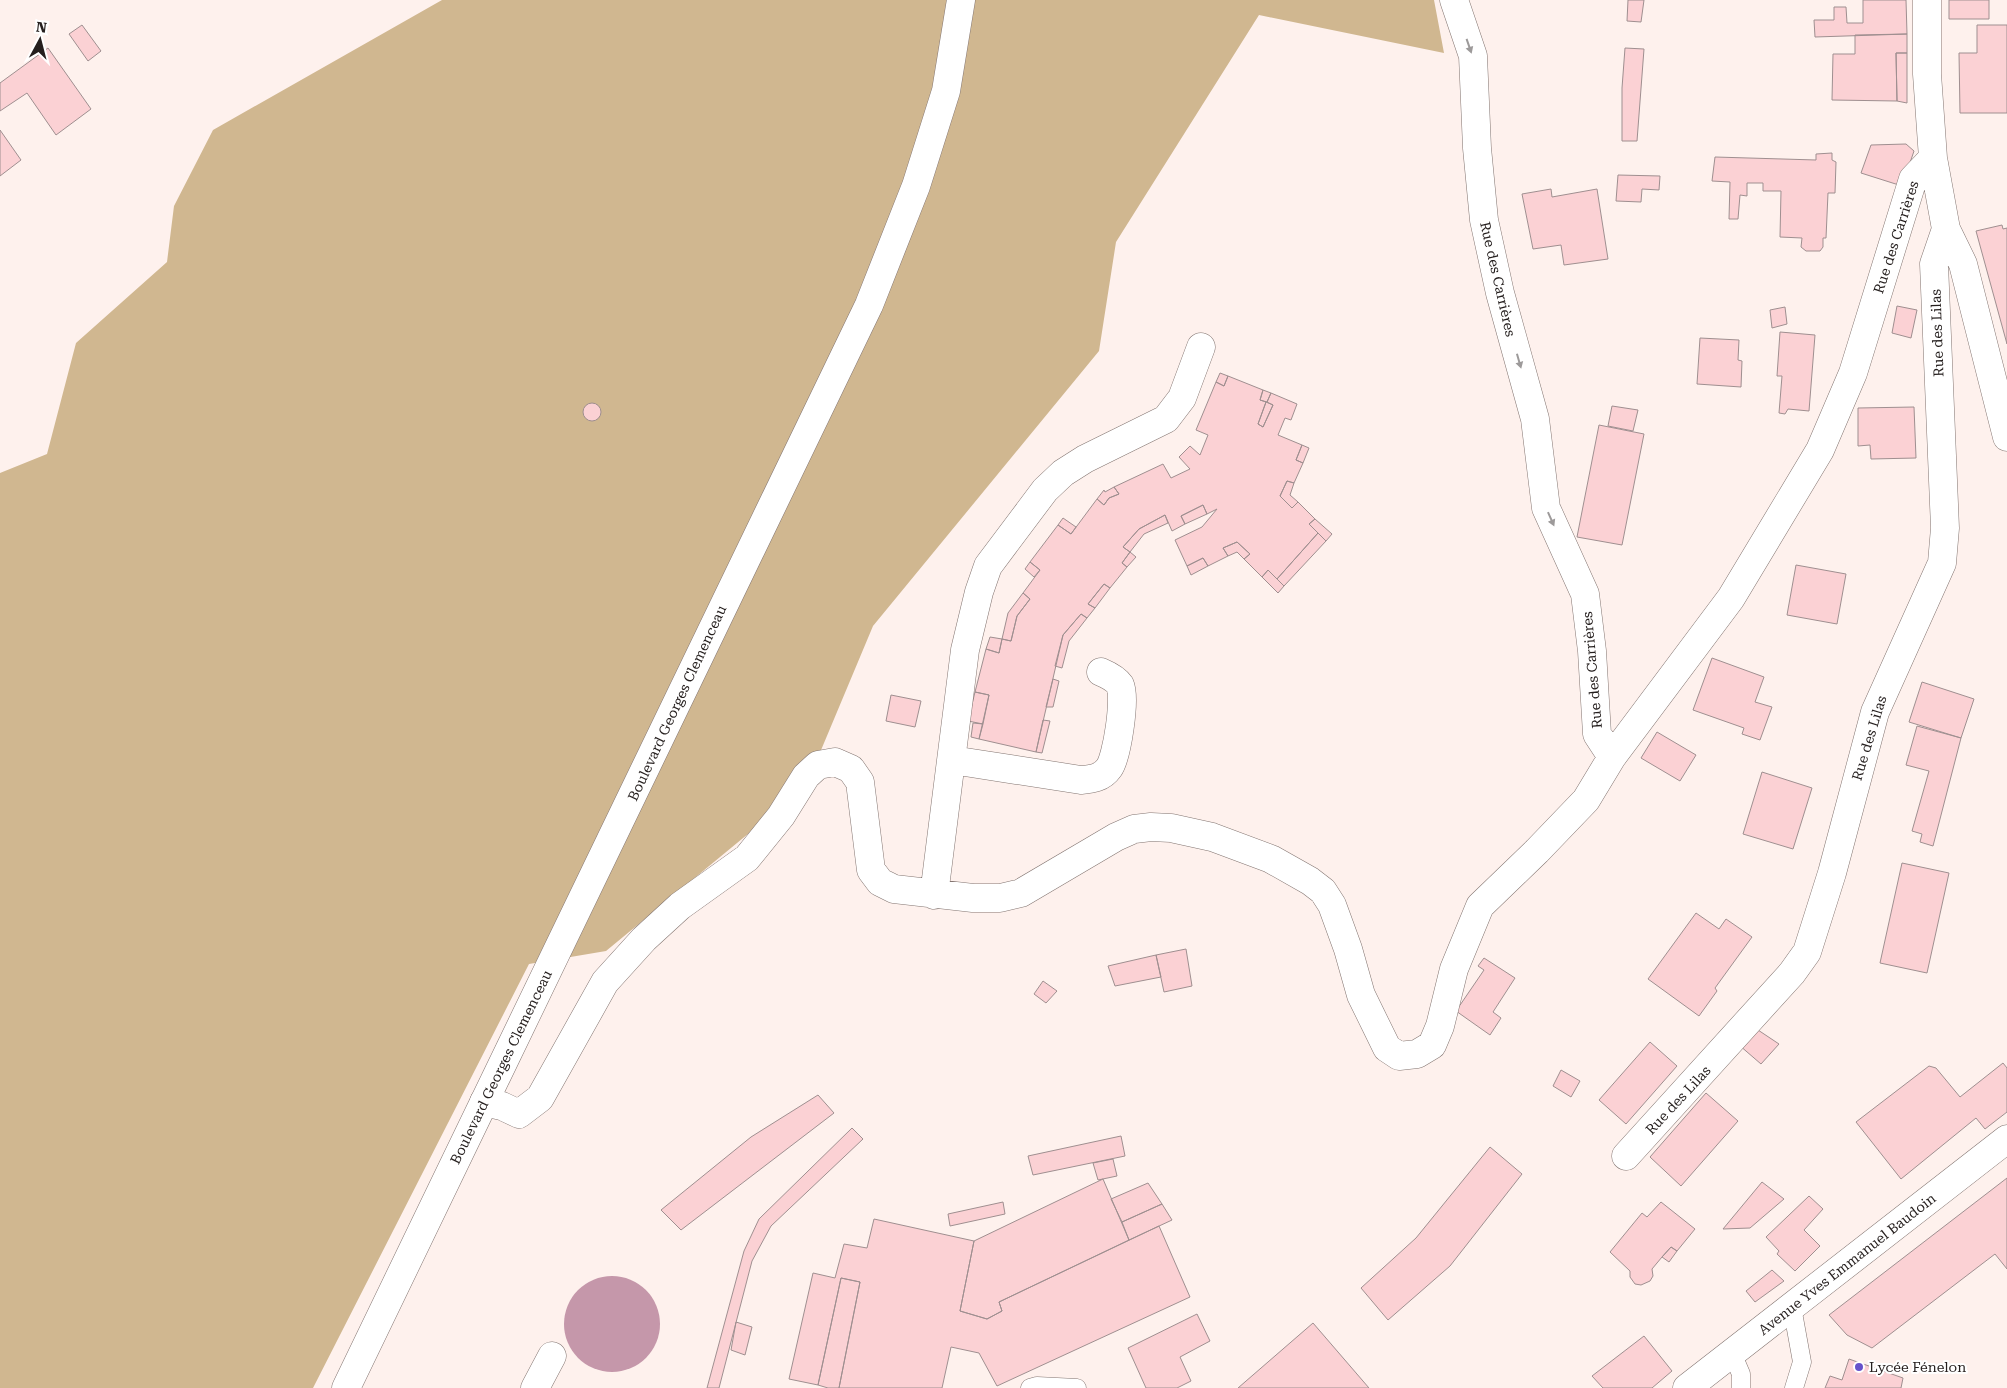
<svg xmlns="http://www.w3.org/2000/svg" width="2007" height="1388" viewBox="0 0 2007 1388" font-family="'Roboto Serif',serif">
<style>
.forest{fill:#d0b790}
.water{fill:#c597aa}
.building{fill:#fbd1d4;stroke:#9f8f90}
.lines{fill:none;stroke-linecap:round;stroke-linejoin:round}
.service-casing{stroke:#837571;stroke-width:19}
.minor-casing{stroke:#837571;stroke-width:29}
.secondary-casing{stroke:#837571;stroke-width:29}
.service{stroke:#fff;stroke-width:18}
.minor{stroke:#fff;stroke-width:28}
.secondary{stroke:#fff;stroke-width:28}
.oneway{fill:#9d9a9a}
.poi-dot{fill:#6652cb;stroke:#fff;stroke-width:2}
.labels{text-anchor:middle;stroke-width:4;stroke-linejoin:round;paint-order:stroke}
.street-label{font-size:14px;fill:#251f1e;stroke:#fff}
.poi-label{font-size:14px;fill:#251f1e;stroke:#fff;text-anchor:start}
</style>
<rect width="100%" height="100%" fill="#fef1ed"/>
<path class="forest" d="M 442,0 L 1434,0 L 1444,53 L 1259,15 L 1116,242 L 1099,351 L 873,626 L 806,786 L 606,951 L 529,964 L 313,1388 L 0,1388 L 0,473 L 47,454 L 76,343 L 167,262 L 174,206 L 213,130 Z"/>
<path class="water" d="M564 1324a48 48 0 1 1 96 0a48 48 0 1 1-96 0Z"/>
<path class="building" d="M 1628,0 L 1644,0 L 1641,22 L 1627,21 Z
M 1863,0 L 1906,0 L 1907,34 L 1815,37 L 1814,20 L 1834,20 L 1834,7 L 1846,7 L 1847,23 L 1863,23 Z
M 1949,0 L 1989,0 L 1989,19 L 1949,19 Z
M 82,25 L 101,51 L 88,61 L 69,34 Z
M 1977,25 L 2007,25 L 2007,113 L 1960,113 L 1959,53 L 1977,53 Z
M 1907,34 L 1907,53 L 1896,53 L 1897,101 L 1832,100 L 1833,54 L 1855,54 L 1855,35 Z
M 48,48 L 91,109 L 56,135 L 27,93 L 0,111 L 0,83 Z
M 1625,48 L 1644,49 L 1637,141 L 1622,141 L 1622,88 Z
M 1896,53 L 1907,53 L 1907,103 L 1897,101 Z
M 0,130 L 21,160 L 0,176 Z
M 1906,144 L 1914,151 L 1902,186 L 1861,173 L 1871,145 Z
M 1832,153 L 1832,160 L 1836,162 L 1835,193 L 1828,193 L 1826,238 L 1823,238 L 1823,247 L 1820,251 L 1806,251 L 1801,247 L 1802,238 L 1780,237 L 1781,191 L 1763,191 L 1763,183 L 1747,183 L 1747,196 L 1740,195 L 1738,219 L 1729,219 L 1730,182 L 1712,181 L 1715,157 L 1816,160 L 1816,154 Z
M 1618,175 L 1660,176 L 1659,190 L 1642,189 L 1641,202 L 1616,201 Z
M 1551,189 L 1552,197 L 1597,189 L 1608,259 L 1564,265 L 1561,245 L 1533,249 L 1522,194 Z
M 2002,225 L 2003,229 L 2007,228 L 2007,344 L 1976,231 Z
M 1897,306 L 1917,310 L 1911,338 L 1892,333 Z
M 1785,307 L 1787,324 L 1772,328 L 1770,310 Z
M 1780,332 L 1815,335 L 1809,411 L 1788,409 L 1785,414 L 1779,413 L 1782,376 L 1777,376 Z
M 1700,338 L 1739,340 L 1738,360 L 1742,361 L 1741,387 L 1697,384 Z
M 1220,373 L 1228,376 L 1224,386 L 1216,382 Z
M 1228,376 L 1263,390 L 1260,400 L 1266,402 L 1258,424 L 1263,427 L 1273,405 L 1267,402 L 1271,393 L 1297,404 L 1291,420 L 1285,418 L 1278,435 L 1302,445 L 1296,460 L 1303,463 L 1294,483 L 1287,481 L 1280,496 L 1292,508 L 1298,502 L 1315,519 L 1309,524 L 1318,533 L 1277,579 L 1268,570 L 1262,577 L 1244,559 L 1250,554 L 1237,542 L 1223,548 L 1228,556 L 1208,566 L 1203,558 L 1187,566 L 1175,540 L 1202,527 L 1217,509 L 1207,514 L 1203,505 L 1181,516 L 1185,524 L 1172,531 L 1165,515 L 1139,529 L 1123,547 L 1130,552 L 1122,563 L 1127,567 L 1110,588 L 1104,584 L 1088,604 L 1095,608 L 1087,618 L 1081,614 L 1063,635 L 1036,752 L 979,739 L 989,695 L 975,692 L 986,649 L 999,653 L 1002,639 L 1011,641 L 1017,616 L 1030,599 L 1023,593 L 1040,570 L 1030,562 L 1058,525 L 1071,534 L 1097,499 L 1104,505 L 1109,498 L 1119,494 L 1114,487 L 1163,464 L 1171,478 L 1190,469 L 1179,457 L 1190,446 L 1200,455 L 1208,435 L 1196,430 L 1216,382 L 1224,386 Z
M 1263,390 L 1271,393 L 1267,402 L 1260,400 Z
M 1266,402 L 1273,405 L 1263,427 L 1258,424 Z
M583 412a9 9 0 1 1 18 0a9 9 0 1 1-18 0Z
M 1612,406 L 1638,410 L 1633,431 L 1608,426 Z
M 1914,407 L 1916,458 L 1871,459 L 1870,445 L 1858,446 L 1858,408 Z
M 1599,425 L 1644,434 L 1622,545 L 1577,537 Z
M 1302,445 L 1309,448 L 1303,463 L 1296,460 Z
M 1287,481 L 1294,483 L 1290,495 L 1298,502 L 1292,508 L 1280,496 Z
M 1114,487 L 1119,494 L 1109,498 L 1104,505 L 1097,499 L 1104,490 L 1105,492 Z
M 1203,505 L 1207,514 L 1185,524 L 1181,516 Z
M 1165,515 L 1168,523 L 1144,534 L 1130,552 L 1123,547 L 1139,529 Z
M 1063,518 L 1076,527 L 1071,534 L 1058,525 Z
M 1315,519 L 1332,534 L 1326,541 L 1309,524 Z
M 1318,533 L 1326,541 L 1284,586 L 1277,579 Z
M 1237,542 L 1250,554 L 1244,559 L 1237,552 L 1228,556 L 1223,548 Z
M 1130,552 L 1136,557 L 1127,567 L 1122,563 Z
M 1203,558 L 1208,566 L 1191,575 L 1187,566 Z
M 1030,562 L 1040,570 L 1034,577 L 1025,569 Z
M 1796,565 L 1846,574 L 1837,624 L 1787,615 Z
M 1268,570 L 1284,586 L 1278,593 L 1262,577 Z
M 1104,584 L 1110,588 L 1095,608 L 1088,604 Z
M 1023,593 L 1030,599 L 1017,616 L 1011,641 L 1002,639 L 1008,613 Z
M 1081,614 L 1087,618 L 1069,641 L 1062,668 L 1055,666 L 1063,635 Z
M 990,637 L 1002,639 L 999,653 L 986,649 Z
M 1712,658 L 1764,677 L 1755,702 L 1772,707 L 1760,740 L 1742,734 L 1744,728 L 1693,710 Z
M 1053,679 L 1059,681 L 1053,707 L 1046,707 Z
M 1922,682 L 1974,699 L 1961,738 L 1909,722 Z
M 975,692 L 989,695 L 983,724 L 968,721 Z
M 891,695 L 921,701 L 915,727 L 886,721 Z
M 1043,720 L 1050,721 L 1042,753 L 1036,752 Z
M 973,723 L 983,724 L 979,739 L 971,737 Z
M 1917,726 L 1961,738 L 1933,846 L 1920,842 L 1922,834 L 1912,831 L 1929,771 L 1906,765 Z
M 1657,732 L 1696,755 L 1680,781 L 1641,758 Z
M 1762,772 L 1812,788 L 1793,849 L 1743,834 Z
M 1902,863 L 1949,873 L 1927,973 L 1880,963 Z
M 1696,913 L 1719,929 L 1726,919 L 1752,937 L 1715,988 L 1717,991 L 1699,1016 L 1648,979 Z
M 1186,949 L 1192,986 L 1164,992 L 1156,955 Z
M 1156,955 L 1161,977 L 1115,986 L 1108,966 Z
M 1484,958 L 1515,978 L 1493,1012 L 1501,1018 L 1490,1035 L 1456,1011 L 1484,970 L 1478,966 Z
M 1043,981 L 1057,991 L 1046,1003 L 1034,994 Z
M 1755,1028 L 1779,1044 L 1761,1064 L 1739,1045 Z
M 1650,1042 L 1677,1066 L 1626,1124 L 1599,1100 Z
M 2003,1063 L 2007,1068 L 2007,1112 L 1985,1129 L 1976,1118 L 1901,1179 L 1856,1122 L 1929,1066 L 1936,1068 L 1960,1097 Z
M 1561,1070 L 1580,1081 L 1571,1097 L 1553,1086 Z
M 1706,1093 L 1738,1121 L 1681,1186 L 1650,1157 Z
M 818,1095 L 834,1113 L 681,1230 L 661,1210 L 751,1137 Z
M 852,1128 L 863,1139 L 771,1226 L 752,1261 L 719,1388 L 707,1388 L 744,1251 L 759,1219 Z
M 1121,1136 L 1125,1156 L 1033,1175 L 1028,1156 Z
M 1490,1147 L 1522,1174 L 1450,1266 L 1388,1320 L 1361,1288 L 1416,1238 Z
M 1113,1159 L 1117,1176 L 1098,1180 L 1093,1163 Z
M 2007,1178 L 2007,1269 L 1995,1254 L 1872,1348 L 1847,1335 L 1829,1315 Z
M 1103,1179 L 1129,1240 L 999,1302 L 1002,1311 L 987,1319 L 960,1311 L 974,1241 Z
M 1762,1182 L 1784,1199 L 1750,1228 L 1723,1229 Z
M 1148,1183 L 1162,1204 L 1122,1222 L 1111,1199 Z
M 1809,1196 L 1823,1209 L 1804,1230 L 1820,1246 L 1795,1271 L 1777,1254 L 1779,1251 L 1766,1237 Z
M 1003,1202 L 1005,1214 L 950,1226 L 948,1214 Z
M 1661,1202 L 1695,1229 L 1677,1251 L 1671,1247 L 1662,1257 L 1652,1269 L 1653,1276 L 1650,1281 L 1641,1285 L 1635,1284 L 1630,1277 L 1630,1271 L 1610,1252 L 1642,1213 L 1647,1217 Z
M 1162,1204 L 1172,1220 L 1129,1240 L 1122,1222 Z
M 874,1219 L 974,1241 L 960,1311 L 987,1319 L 1002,1311 L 999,1302 L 1159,1226 L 1190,1297 L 997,1386 L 979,1353 L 951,1347 L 942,1388 L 839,1388 L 860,1282 L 841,1278 L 818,1385 L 789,1379 L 813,1273 L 835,1278 L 844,1244 L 867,1248 Z
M 1671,1247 L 1677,1251 L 1669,1262 L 1662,1257 Z
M 1772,1270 L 1784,1281 L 1755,1302 L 1746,1291 Z
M 841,1278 L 860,1282 L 839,1388 L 828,1388 L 818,1385 Z
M 1197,1314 L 1210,1341 L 1180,1357 L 1191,1381 L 1177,1388 L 1146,1388 L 1128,1348 Z
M 736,1322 L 752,1327 L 745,1355 L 731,1350 Z
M 1313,1323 L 1369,1388 L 1238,1388 Z
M 1644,1336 L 1672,1371 L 1652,1388 L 1603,1388 L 1592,1376 Z
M 1849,1359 L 1903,1378 L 1901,1388 L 1825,1388 L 1830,1376 L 1842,1380 Z"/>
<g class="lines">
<g class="service-casing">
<path id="service" d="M 1792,1307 L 1802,1362 L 1794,1388
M 1732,1353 L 1741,1374 L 1741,1388
M 1030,1388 L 1037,1386 L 1077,1388"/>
</g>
<g class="minor-casing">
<path id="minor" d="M 1454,0 L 1473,56 L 1477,148 L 1484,220 L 1500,293 L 1535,419 L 1546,508 L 1585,594 L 1592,651 L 1597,734 L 1612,757
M 1927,0 L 1927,74 L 1933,158 L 1946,229 L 1963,264 L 2007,437
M 952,760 L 1081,780 C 1092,779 1102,778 1109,768 C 1117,757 1126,698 1120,685 C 1116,679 1108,675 1101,672
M 934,895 L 965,650 L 979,592 L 988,566 L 1045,490 L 1063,473 L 1085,459 L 1166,419 L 1182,398 L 1201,347
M 484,1102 L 502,1106 L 519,1114 L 540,1098 L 605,982 L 644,939 L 680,906 L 747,858 L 781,816 L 806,776 L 818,765 L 835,762 L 851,769 L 860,782 L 871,870 L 880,882 L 894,889 L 973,898 L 1000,898 L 1021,893 L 1116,837 L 1134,829 L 1151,827 L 1171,828 L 1212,837 L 1271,859 L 1310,881 L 1323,891 L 1332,905 L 1348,949 L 1361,995 L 1387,1048 L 1399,1056 L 1417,1054 L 1432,1045 L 1440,1026 L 1454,969 L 1480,906 L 1537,851 L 1586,800 L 1612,757 L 1731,598 L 1820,450 L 1853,373 L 1913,179 L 1933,158
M 1626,1156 L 1792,973 L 1807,952 L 1832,873 L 1875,712 L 1942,563 L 1945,528 L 1934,264 L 1946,229
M 535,1388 L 552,1356"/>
</g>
<g class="secondary-casing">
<path id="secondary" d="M 346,1388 L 869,305 L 916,186 L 946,91 L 961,0
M 1687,1388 L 2007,1139"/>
</g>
<use href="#service" class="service"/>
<use href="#minor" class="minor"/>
<use href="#secondary" class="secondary"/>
</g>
<defs><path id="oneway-solid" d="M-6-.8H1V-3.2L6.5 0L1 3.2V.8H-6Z" transform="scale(1.25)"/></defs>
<g class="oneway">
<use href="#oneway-solid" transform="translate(1469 46) rotate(71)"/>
<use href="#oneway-solid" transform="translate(1519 361) rotate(74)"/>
<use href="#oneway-solid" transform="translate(1551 519) rotate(66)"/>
</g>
<circle class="poi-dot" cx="1859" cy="1367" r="5"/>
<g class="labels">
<g class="street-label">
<text transform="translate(1896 237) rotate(-72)" y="5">Rue des Carrières</text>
<text transform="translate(1498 279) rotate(77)" y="5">Rue des Carrières</text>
<text transform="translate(1937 333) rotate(-92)" y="5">Rue des Lilas</text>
<text transform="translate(1592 670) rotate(-95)" y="5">Rue des Carrières</text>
<text transform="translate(677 703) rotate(-65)" y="5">Boulevard Georges Clemenceau</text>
<text transform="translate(1869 738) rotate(-73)" y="5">Rue des Lilas</text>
<text transform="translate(501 1067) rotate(-64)" y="5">Boulevard Georges Clemenceau</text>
<text transform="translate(1678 1100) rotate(-47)" y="5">Rue des Lilas</text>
<text transform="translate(1847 1264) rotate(-38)" y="5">Avenue Yves Emmanuel Baudoin</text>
</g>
<g class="poi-label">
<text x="1869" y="1372">Lycée Fénelon</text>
</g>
</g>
<g transform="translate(40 40) rotate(7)" stroke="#ffffff" stroke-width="4" paint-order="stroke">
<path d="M0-4L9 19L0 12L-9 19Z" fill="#251f1e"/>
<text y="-8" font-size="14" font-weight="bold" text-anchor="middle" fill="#251f1e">N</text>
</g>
</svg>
